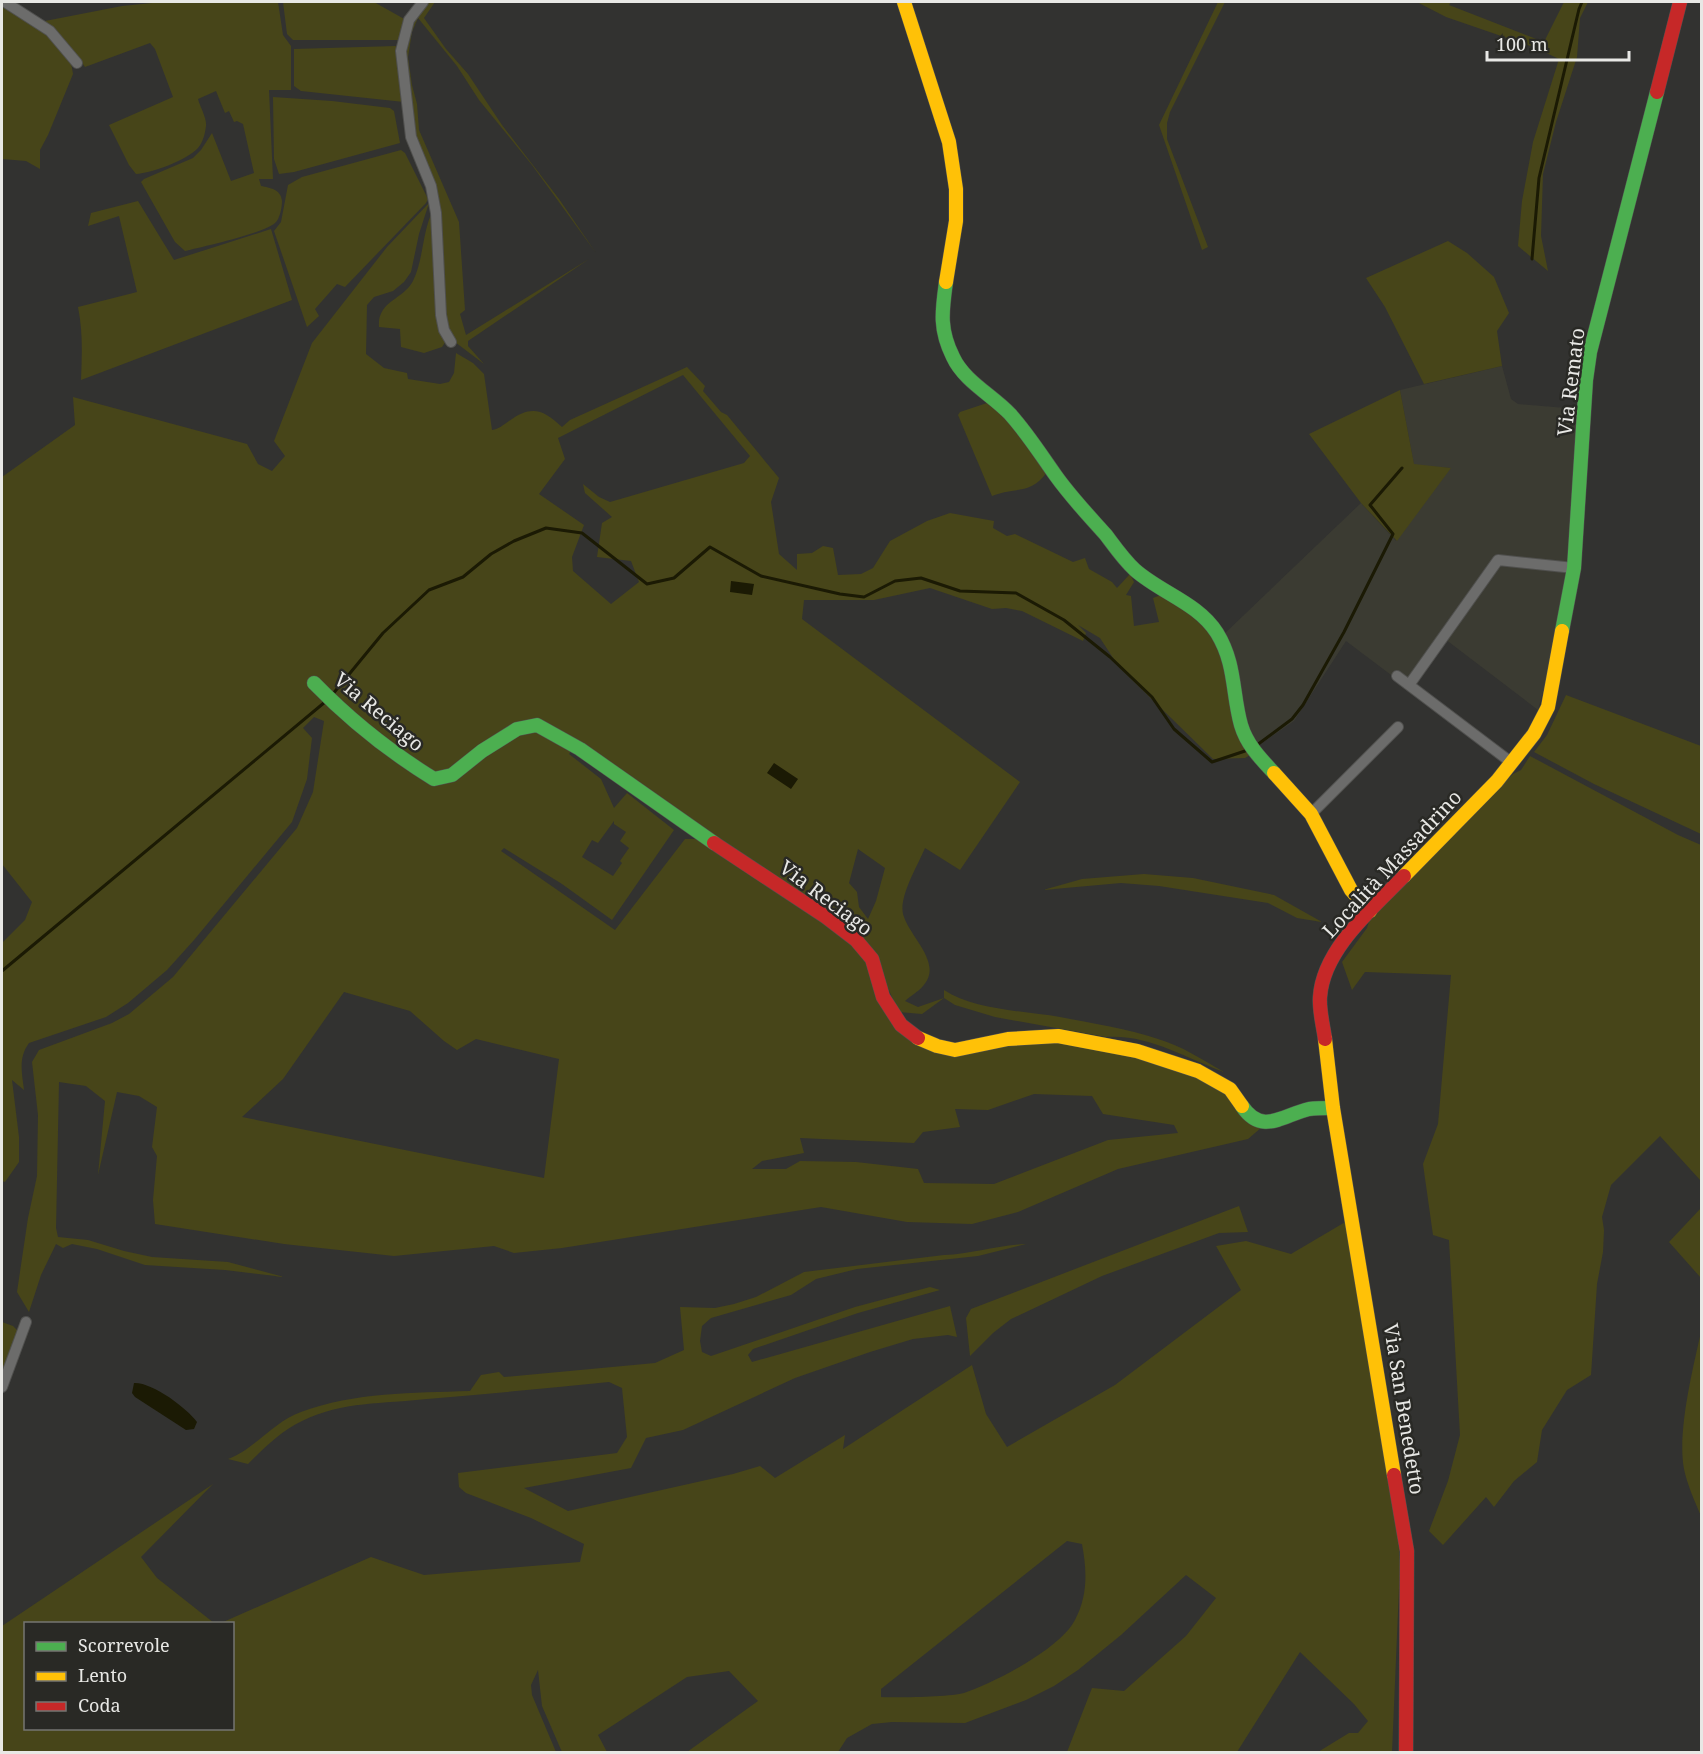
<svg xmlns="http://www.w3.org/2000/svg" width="1703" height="1754" viewBox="0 0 1703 1754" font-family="'Noto Serif',serif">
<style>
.built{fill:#3b3b32}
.green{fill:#474519;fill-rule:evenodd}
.water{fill:#1b1a04}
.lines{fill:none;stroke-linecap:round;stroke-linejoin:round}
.stream{stroke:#1b1a04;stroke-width:3}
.street-casing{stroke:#50504e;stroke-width:12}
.fast-casing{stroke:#50504e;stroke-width:15}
.slow-casing{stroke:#50504e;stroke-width:15}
.jam-casing{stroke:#50504e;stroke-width:15}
.street{stroke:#6c6c6b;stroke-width:10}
.fast{stroke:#4caf50;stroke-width:14}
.slow{stroke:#ffc107;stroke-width:14}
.jam{stroke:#c62828;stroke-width:14}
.labels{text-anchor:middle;stroke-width:5;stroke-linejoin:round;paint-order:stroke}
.street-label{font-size:20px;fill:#e8e8e5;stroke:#292925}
</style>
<rect width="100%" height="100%" fill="#323230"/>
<path class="built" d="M 1502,366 L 1511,399 L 1518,404 L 1578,409 L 1568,572 L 1546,681 L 1538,710 L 1445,639 L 1411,690 L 1346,641 L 1294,721 L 1255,748 L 1221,637 L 1361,503 L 1396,541 L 1450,468 L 1414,465 L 1400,390 Z"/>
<path class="green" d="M 2,2 L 42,27 L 70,57 L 73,74 L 48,135 L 40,150 L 40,169 L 26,161 L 2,159 Z
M 162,2 L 278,2 L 283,35 L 291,46 L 291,90 L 269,90 L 273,179 L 259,179 L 261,186 C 270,188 281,189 282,201 C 282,207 280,219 275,223 C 264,233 202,247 185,251 L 175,242 L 141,182 L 144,179 L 193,158 L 201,150 L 212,133 L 231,181 L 254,173 L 243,124 L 237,121 L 234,122 L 229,111 L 225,113 L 216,91 L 198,99 C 200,107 207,118 206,126 C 205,134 203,142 198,148 C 187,160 152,173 136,174 L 129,165 L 109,125 L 173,97 L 155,49 L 150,43 L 85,67 L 70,46 L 45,21 L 122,6 Z
M 283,2 L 374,2 L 406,20 L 399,40 L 293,40 L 287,34 Z
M 427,2 L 435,2 L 424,18 L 446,49 L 468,74 L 502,125 L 559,199 L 596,253 L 532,165 L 479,100 L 457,66 L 418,18 L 412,32 L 408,57 L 412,85 L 417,104 L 419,130 L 459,222 L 465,310 L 460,314 L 466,335 L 589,259 L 468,341 L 468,346 L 484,364 L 451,339 L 444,324 L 438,210 L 416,139 L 405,55 L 412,23 Z
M 1218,2 L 1225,2 L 1170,112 L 1167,123 L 1167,139 L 1208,247 L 1202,250 L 1159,125 Z
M 1417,2 L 1451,2 L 1449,5 L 1544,42 L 1564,2 L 1588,2 L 1580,18 L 1577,57 L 1556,122 L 1543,174 L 1541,236 L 1548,271 L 1518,246 L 1522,201 L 1533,142 L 1559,59 L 1536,48 L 1446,17 Z
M 396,46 L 399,46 L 404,102 L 301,91 L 294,86 L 294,49 Z
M 273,97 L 332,101 L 390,108 L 394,111 L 400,143 L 294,172 L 279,174 L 274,159 Z
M 401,150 L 405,153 L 428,199 L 426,203 L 345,287 L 337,284 L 315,309 L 319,316 L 307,327 L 274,231 L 281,222 L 288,185 L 302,177 Z
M 138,201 L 174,260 L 271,229 L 292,300 L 81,380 C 82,355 83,332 78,307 L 137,292 L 119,216 L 88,226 L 91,213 Z
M 429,203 L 419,234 L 411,272 L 404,282 L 393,291 L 374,297 L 367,305 L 366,354 L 384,368 L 407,373 L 408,379 L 440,384 L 449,382 L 454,373 L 456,353 L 473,363 L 484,374 L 492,430 C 499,429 503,425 509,421 C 531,405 543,409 562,427 L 570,420 L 687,367 L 705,386 L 703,391 L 721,412 L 727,415 L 779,478 L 771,502 L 779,554 L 797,570 L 797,554 L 812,553 L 823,546 L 833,548 L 838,575 L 861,574 L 873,568 L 890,541 L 927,521 L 950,513 L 994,521 L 993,528 L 1007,536 L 1015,534 L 1073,562 L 1085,558 L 1089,569 L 1112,582 L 1117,588 L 1130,574 L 1134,582 L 1126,595 L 1131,596 L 1134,626 L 1159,622 L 1153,598 L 1161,595 L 1177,602 L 1213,636 L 1254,753 L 1245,758 L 1213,759 L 1119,667 L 1100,638 L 1078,625 L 1086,633 L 1083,641 L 1022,611 L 1006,608 L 992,609 L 930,588 L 874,600 L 804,600 L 802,619 L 1020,782 L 960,870 L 925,848 C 918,865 899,896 903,914 C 909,937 944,963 923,986 C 918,992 910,996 905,1001 L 918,1007 L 944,998 L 944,990 C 974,1010 1025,1011 1060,1017 C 1090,1023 1130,1029 1158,1039 C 1182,1046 1203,1060 1224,1072 C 1185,1058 1149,1034 1106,1037 L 995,1017 L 955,1005 L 944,998 L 922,1014 L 899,1012 L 871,952 L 577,743 L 569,754 L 601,779 L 614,808 L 627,793 L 674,830 L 612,920 L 562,884 L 504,848 L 501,851 L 615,930 L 685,839 L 696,839 L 825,920 L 866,959 L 880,1002 L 938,1053 L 1061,1039 L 1192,1072 L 1232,1097 L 1262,1127 L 1248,1139 L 1118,1169 L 1018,1212 L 972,1224 L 907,1222 L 821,1207 L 562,1248 L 514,1253 L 494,1246 L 394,1256 L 284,1244 L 155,1224 L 153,1200 L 157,1156 L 152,1147 L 157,1107 L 139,1096 L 117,1092 L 98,1175 L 105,1101 L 86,1086 L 59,1082 L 56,1228 L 58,1237 L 88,1240 L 124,1251 L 152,1257 L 228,1262 L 284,1277 L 225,1270 L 145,1265 L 97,1249 L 72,1244 L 63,1248 L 56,1244 L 41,1275 L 29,1312 L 17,1292 L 28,1218 L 37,1176 L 38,1115 L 32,1062 L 39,1050 L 112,1023 L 129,1014 L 173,977 L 297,828 L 313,792 L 324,721 L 314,717 L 303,728 L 312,738 L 307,779 L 292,822 L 194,940 L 167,970 L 128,1003 L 106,1017 L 29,1043 C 18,1058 22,1073 24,1090 L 12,1080 L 19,1137 L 19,1162 L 5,1182 L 2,1181 L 2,943 L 25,920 L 32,902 L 2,864 L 2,477 L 75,425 L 73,397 L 247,444 L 258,464 L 272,471 L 285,456 L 274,441 L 312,343 L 387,247 ZM 683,375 L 750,456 L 744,463 L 610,502 L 599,497 L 583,484 L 585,493 L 612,517 L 602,523 L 597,557 L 631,561 L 639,582 L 611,604 L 573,571 L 572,557 L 584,525 L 539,494 L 565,459 L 558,438 ZM 614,821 L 614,824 L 626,832 L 620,841 L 629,848 L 620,861 L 622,863 L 613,876 L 582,857 L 592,840 L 598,843 ZM 858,849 L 885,868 L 876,901 L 868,919 L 859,907 L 857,892 L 849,883 ZM 344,992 L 410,1011 L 444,1041 L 457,1050 L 476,1039 L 559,1059 L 544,1178 L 242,1117 L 283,1079 ZM 1034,1094 L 1092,1096 L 1103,1114 L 1174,1125 L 1178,1133 L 1108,1140 L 994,1184 L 924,1183 L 918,1169 L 856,1162 L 800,1161 L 786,1169 L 752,1169 L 762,1161 L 804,1153 L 800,1138 L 914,1143 L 923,1132 L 960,1127 L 955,1109 L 988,1110 Z
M 433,210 L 446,341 L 442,347 L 424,353 L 401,347 L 400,329 L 379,327 C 377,301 403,300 413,281 C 424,258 422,232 433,210 Z
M 1448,241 L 1467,253 L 1494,277 L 1509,313 L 1497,331 L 1502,366 L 1424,384 L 1385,307 L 1366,278 Z
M 1400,390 L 1414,464 L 1451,468 L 1397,541 L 1361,503 L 1309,434 Z
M 990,402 L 1021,434 L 1047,472 C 1031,495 1014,487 992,496 L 958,415 L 960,412 Z
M 1566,695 L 1701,746 L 1701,834 L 1594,784 L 1534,752 L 1547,735 Z
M 1530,756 L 1678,835 L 1701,845 L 1701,1181 L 1660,1136 L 1611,1185 L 1602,1217 L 1604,1230 L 1603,1252 L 1597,1284 L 1591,1375 L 1567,1390 L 1542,1430 L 1537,1462 L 1514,1481 L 1494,1507 L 1486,1497 L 1443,1545 L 1429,1531 L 1448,1481 L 1460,1435 L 1449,1240 L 1433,1235 L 1423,1164 L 1438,1124 L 1451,975 L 1365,972 L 1352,990 L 1342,962 L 1367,928 L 1371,915 L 1513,774 L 1521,770 Z
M 1144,874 L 1193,878 L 1274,895 L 1322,922 L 1297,918 L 1268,903 L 1159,886 L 1121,883 L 1043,890 L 1082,879 Z
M 1239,1206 L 1248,1232 L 1219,1233 L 1102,1276 L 1011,1319 L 993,1333 L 970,1356 L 966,1318 L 971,1309 Z
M 1701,1208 L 1701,1278 L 1669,1242 Z
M 1347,1221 L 1398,1535 L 1400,1565 L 1392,1752 L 1318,1752 L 1349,1733 L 1358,1733 L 1368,1721 L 1354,1704 L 1300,1652 L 1237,1752 L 1067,1752 L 1092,1688 L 1124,1691 L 1186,1636 L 1216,1598 L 1186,1575 L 1121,1635 L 1078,1670 L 1054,1686 L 1026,1700 L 965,1723 L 892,1722 L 872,1724 L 847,1738 L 838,1752 L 687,1752 L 758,1701 L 729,1671 L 687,1677 L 598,1735 L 607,1752 L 562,1752 L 542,1706 L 538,1670 L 531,1685 L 532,1695 L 556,1752 L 2,1752 L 2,1626 L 213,1484 L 141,1557 L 157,1578 L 214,1623 L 26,1624 L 26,1728 L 232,1728 L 232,1624 L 221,1623 L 371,1557 L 424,1575 L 580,1562 L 584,1544 L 531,1518 L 466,1493 L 459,1487 L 458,1473 L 617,1453 L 627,1437 L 622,1388 L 609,1382 C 549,1388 488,1394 427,1399 C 383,1404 343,1401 302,1421 C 281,1431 264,1448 248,1464 L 228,1459 C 255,1449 273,1422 301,1412 C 355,1392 413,1393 470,1391 L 481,1375 L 499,1372 L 504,1377 L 655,1363 L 684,1350 L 680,1307 L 715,1308 L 734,1304 L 756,1297 L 804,1272 L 944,1255 C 972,1254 998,1245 1026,1244 L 978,1256 L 857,1269 L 816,1279 L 791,1295 L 711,1318 L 702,1326 L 700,1341 L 702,1352 L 711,1356 L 855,1307 L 930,1287 L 940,1290 L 858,1313 L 753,1349 L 748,1355 L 752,1362 L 950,1306 L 957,1337 L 948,1335 L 913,1339 L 870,1352 L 795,1378 L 683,1430 L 646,1438 L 631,1468 L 524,1488 L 568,1511 L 733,1474 L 760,1466 L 775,1478 L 845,1435 L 843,1449 L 972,1365 L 986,1414 L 1007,1447 L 1115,1385 L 1241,1290 L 1216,1246 L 1246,1241 L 1291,1254 ZM 1067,1541 L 1082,1544 C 1087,1571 1088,1595 1075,1620 C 1060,1649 994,1683 964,1693 C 951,1697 896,1698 881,1697 L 881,1689 Z
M 2,1322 L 13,1326 L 18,1331 L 2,1375 Z
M 1701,1332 L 1701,1516 C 1695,1502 1687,1484 1684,1469 C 1677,1432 1693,1368 1701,1332 Z"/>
<path class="water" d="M 731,581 L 754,584 L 752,595 L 730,592 Z
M 774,763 L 798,779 L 791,789 L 767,773 Z
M 134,1383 C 152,1382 187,1408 197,1422 L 194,1429 L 186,1430 L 135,1397 L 132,1393 Z"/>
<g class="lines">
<path class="stream" d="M 1532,259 L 1539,178 L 1579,9 L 1582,2
M 332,695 L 383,633 L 429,590 L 463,577 L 491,554 L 514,541 L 546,528 L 582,533 L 647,584 L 674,578 L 710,547 L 761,576 L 840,594 L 864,597 L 895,581 L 921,578 L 960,591 L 1016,593 L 1064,620 L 1110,657 L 1152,697 L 1174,729 L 1212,762 L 1245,751
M 1257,745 L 1292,719 L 1303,705 L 1344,632 L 1393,534 L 1370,505 L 1402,468
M 2,971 L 325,702"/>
<g class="street-casing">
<path id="street" d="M 5,2 L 50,31 L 77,63
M 423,2 L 409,20 L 401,51 L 411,137 L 431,186 L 436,213 L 441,315 L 444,330 L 451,342
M 1397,676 L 1512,763
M 1409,685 L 1498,560 L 1574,568
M 1311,814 L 1398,727
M 2,1387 L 26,1322"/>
</g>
<g class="fast-casing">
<path id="fast" d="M 946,282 C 942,311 939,329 953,357 C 964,381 992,395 1010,414 C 1028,434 1041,455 1056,476 C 1071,497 1089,516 1106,535 C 1115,547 1124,560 1135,570 C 1161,593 1198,603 1217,633 C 1236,664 1232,693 1241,725 C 1247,745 1260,758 1274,773
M 1562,631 L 1574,568 L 1586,380 L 1590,352 L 1657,92
M 314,683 C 350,720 390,752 434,779 L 452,775 L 482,751 L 517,729 L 537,725 L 580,749 L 714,843
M 1242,1106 C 1262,1136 1283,1115 1309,1109 C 1317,1108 1325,1108 1333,1108"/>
</g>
<g class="slow-casing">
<path id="slow" d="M 904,2 L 949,142 L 956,189 L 956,221 L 946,282
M 1274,773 L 1311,814 L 1351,890 L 1370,911
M 1404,876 L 1497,781 L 1534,734 L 1548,707 L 1562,631
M 918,1038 L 937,1046 L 955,1050 L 1008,1039 L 1058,1036 L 1137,1051 L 1198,1071 L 1230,1089 L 1242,1106
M 1325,1039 L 1333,1108 L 1394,1475"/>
</g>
<g class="jam-casing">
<path id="jam" d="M 1657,92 L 1680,2
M 714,843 L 826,917 L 856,940 L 872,959 L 883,997 L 901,1025 L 918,1038
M 1325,1039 C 1323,1025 1319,1010 1320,997 C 1323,949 1373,908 1404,876
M 1394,1475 L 1407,1551 L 1406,1752"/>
</g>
<use href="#street" class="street"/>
<use href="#fast" class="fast"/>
<use href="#slow" class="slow"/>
<use href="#jam" class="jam"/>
</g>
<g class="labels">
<g class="street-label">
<text transform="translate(1571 382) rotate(-83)" y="7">Via Remato</text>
<text transform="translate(379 712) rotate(40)" y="7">Via Reciago</text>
<text transform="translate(1392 864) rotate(-47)" y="7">Località Massadrino</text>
<text transform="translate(826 898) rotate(37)" y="7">Via Reciago</text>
<text transform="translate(1404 1409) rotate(81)" y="7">Via San Benedetto</text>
</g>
</g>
<rect width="1703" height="1754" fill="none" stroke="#e8e8e5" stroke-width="6"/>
<rect x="24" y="1622" width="210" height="108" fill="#292925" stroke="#757572" stroke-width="1.5"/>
<rect x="36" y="1642" width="30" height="9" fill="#4caf50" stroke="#757572" stroke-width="1.5"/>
<text x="78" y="1652" font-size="18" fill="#e8e8e5">Scorrevole</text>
<rect x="36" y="1672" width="30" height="9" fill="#ffc107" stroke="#757572" stroke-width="1.5"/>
<text x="78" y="1682" font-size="18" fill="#e8e8e5">Lento</text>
<rect x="36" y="1702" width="30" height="9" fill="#c62828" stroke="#757572" stroke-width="1.5"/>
<text x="78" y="1712" font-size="18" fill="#e8e8e5">Coda</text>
<path d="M1487 51v9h142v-9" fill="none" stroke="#e8e8e5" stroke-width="3"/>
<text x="1496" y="51" font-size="18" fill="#e8e8e5" stroke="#292925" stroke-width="4.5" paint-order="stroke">100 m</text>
</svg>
